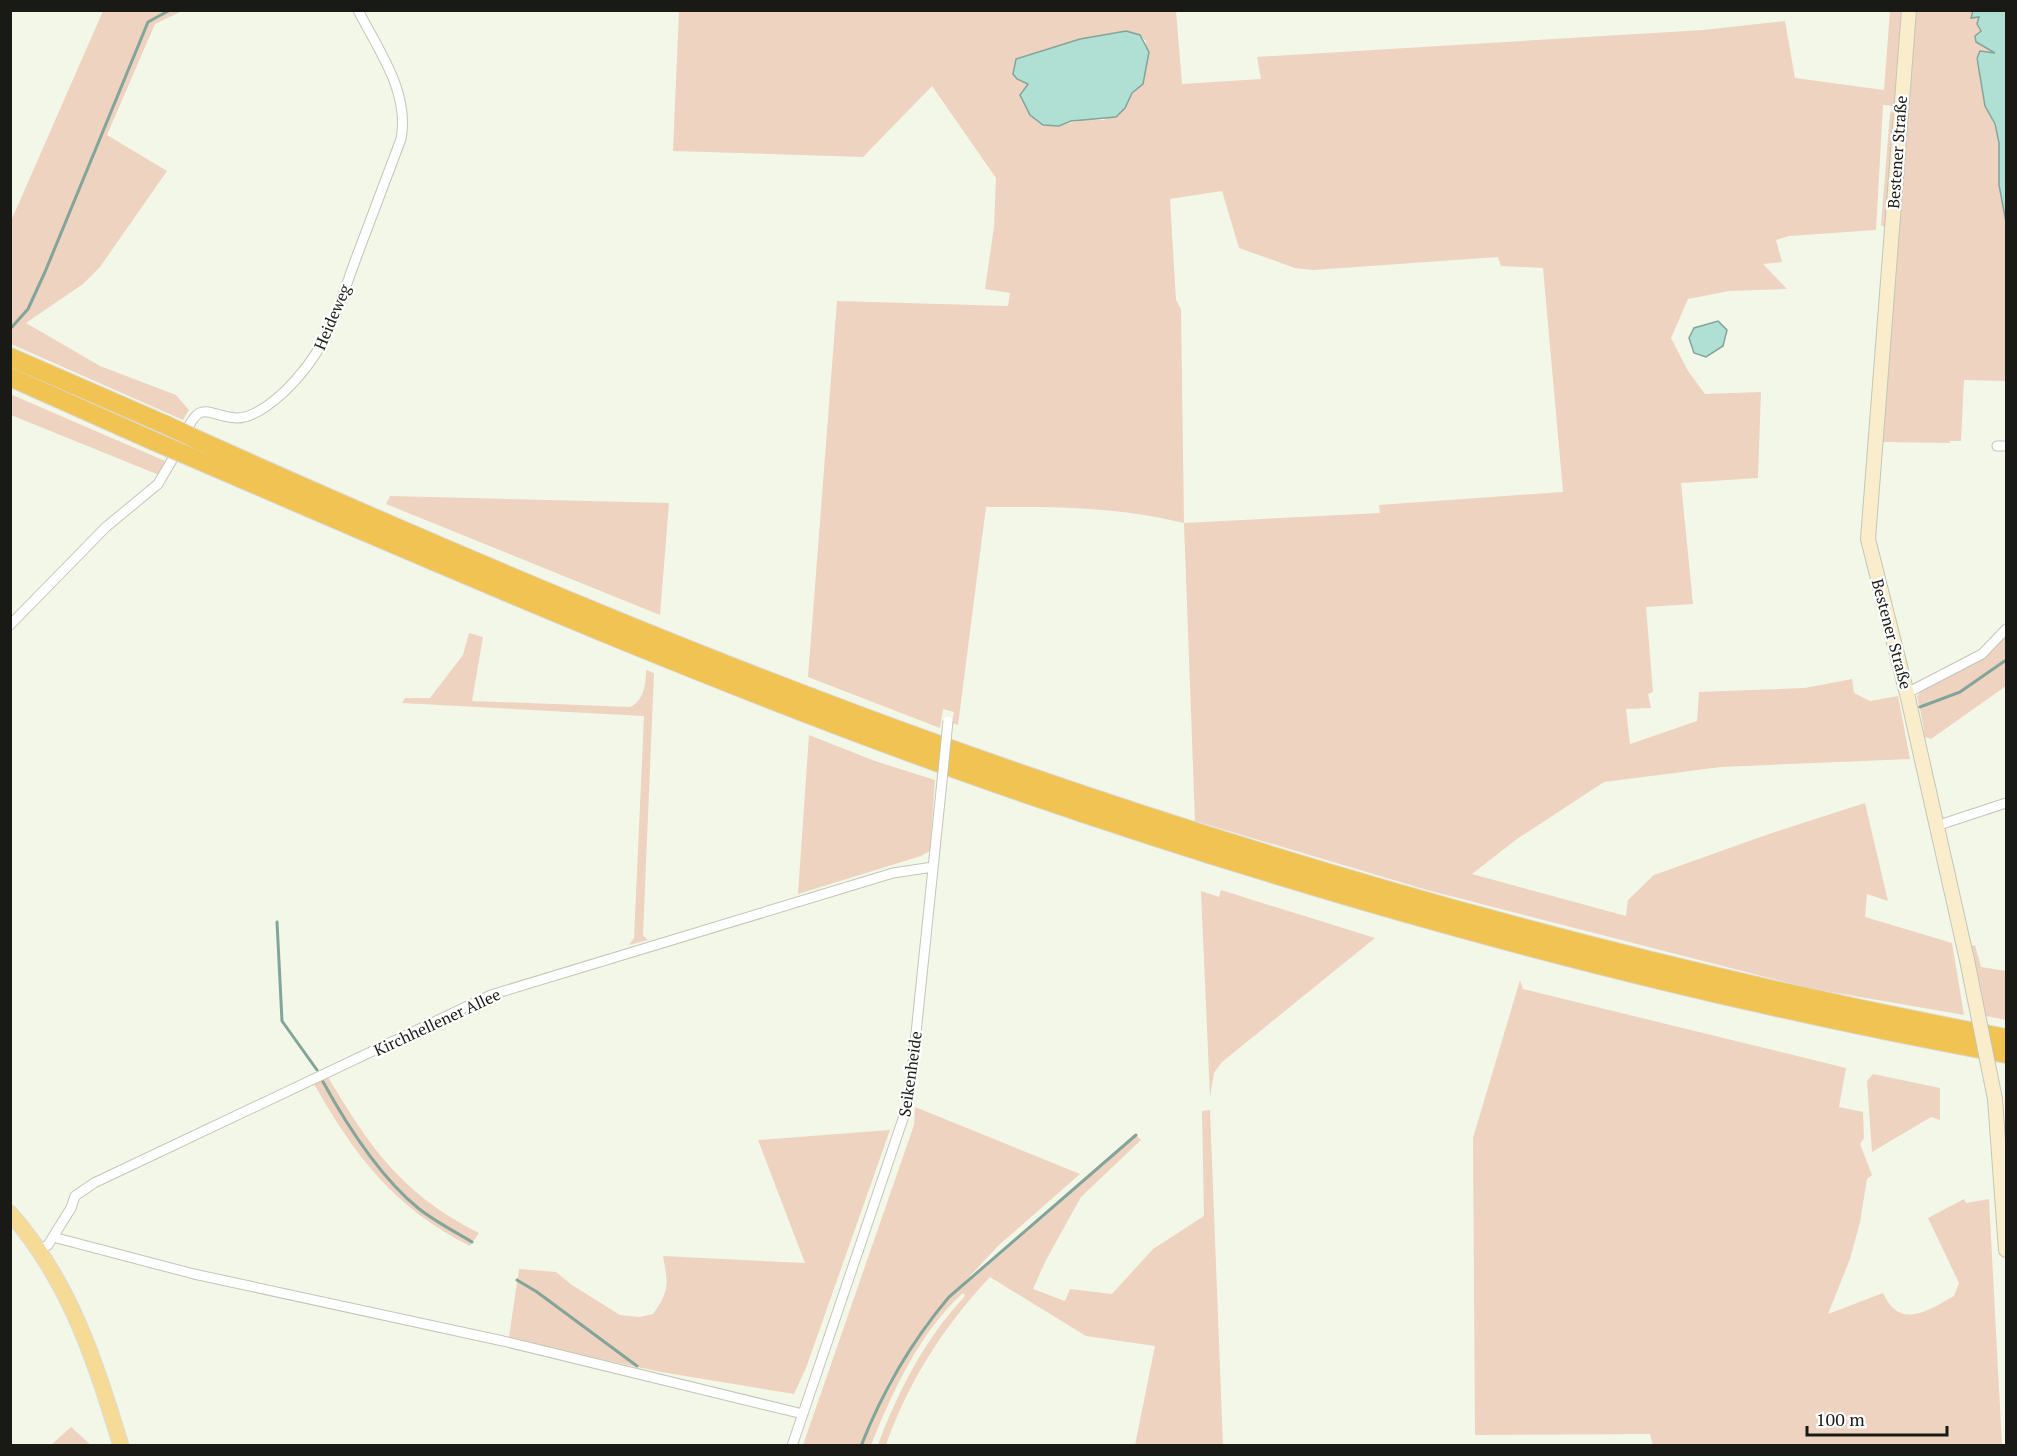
<svg xmlns="http://www.w3.org/2000/svg" width="2017" height="1456" viewBox="0 0 2017 1456" font-family="'PT Serif',serif">
<style>
.green{fill:#eed3c0;fill-rule:evenodd}
.water{fill:#b0dfd3;stroke:#83a49a;stroke-width:1.5}
.lines{fill:none;stroke-linecap:round;stroke-linejoin:round}
.stream{stroke:#83a49a;stroke-width:3}
.street-casing{stroke:#c3c6b8;stroke-width:11}
.secondary-casing{stroke:#c3c6b8;stroke-width:16}
.primary-casing{stroke:#dadada;stroke-width:17}
.highway-casing{stroke:#dadada;stroke-width:20}
.street{stroke:#fff;stroke-width:9}
.secondary{stroke:#faedcb;stroke-width:14}
.primary{stroke:#f6db97;stroke-width:15}
.highway{stroke:#f0c352;stroke-width:18}
.street-bridge-casing{stroke:#c3c6b8;stroke-width:11;stroke-linecap:butt}
.secondary-bridge-casing{stroke:#c3c6b8;stroke-width:16;stroke-linecap:butt}
.highway-bridge-casing{stroke:#dadada;stroke-width:20;stroke-linecap:butt}
.street-bridge{stroke:#fff;stroke-width:9}
.secondary-bridge{stroke:#faedcb;stroke-width:14}
.highway-bridge{stroke:#f0c352;stroke-width:18}
.labels{text-anchor:middle;stroke-width:4.5;stroke-linejoin:round;paint-order:stroke}
.street-label{font-size:16px;fill:#191a15;stroke:#fff}
</style>
<rect width="100%" height="100%" fill="#f3f7e8"/>
<path class="green" d="M 103,11 L 182,11 L 155,24 L 107,135 L 167,171 L 100,267 L 83,284 L 26,323 L 100,366 L 176,395 L 189,410 L 183,420 L 11,344 L 11,221 Z
M 679,11 L 1176,11 L 1182,84 L 1261,79 L 1257,57 L 1703,30 L 1785,21 L 1795,78 L 1884,90 L 1890,11 L 1903,11 L 1896,106 L 1883,105 L 1876,230 L 1789,236 L 1776,240 L 1782,262 L 1763,264 L 1787,289 L 1729,291 L 1688,299 L 1671,338 L 1688,371 L 1705,394 L 1761,392 L 1758,478 L 1681,483 L 1693,604 L 1646,607 L 1653,692 L 1648,694 L 1651,708 L 1626,709 L 1630,744 L 1697,721 L 1699,692 L 1805,688 L 1852,679 L 1854,693 L 1870,701 L 1898,696 L 1910,759 L 1721,767 L 1604,782 L 1517,839 L 1472,874 L 1626,916 L 1628,900 L 1654,875 L 1766,835 L 1865,803 L 1888,901 L 1867,894 L 1865,917 L 1952,943 L 1964,1015 L 1808,988 L 1427,890 L 1195,821 L 1184,523 C 1113,506 1058,507 986,507 L 958,725 L 952,723 L 954,712 L 943,709 L 940,728 L 808,677 L 837,301 L 1008,306 L 1010,293 L 985,289 L 994,227 L 996,178 L 932,86 L 863,157 L 673,151 ZM 1117,32 L 1140,35 L 1146,41 L 1143,84 L 1104,120 L 1085,119 L 1059,126 L 1030,115 L 1020,95 L 1028,84 L 1013,74 L 1016,59 L 1080,39 ZM 1222,191 L 1239,248 L 1295,268 L 1313,270 L 1498,257 L 1501,266 L 1543,268 L 1563,492 L 1379,505 L 1380,513 L 1184,523 L 1181,309 L 1176,300 L 1170,199 Z
M 1911,11 L 1973,11 L 1971,18 L 1979,17 L 1977,24 L 1981,32 L 1975,36 L 1976,42 L 1995,53 L 1980,51 L 1976,58 L 1985,106 L 1994,124 L 1999,144 L 1999,185 L 2006,223 L 2006,381 L 1964,380 L 1961,441 L 1949,441 L 1951,443 L 1881,442 Z
M 1893,109 L 1896,110 L 1887,227 L 1884,227 L 1881,225 L 1890,113 Z
M 10,394 L 165,461 L 159,475 L 11,415 Z
M 390,496 L 669,503 L 660,615 L 386,504 Z
M 469,633 L 483,637 L 472,701 L 630,707 C 644,701 646,683 646,670 L 654,673 L 643,935 L 648,940 L 629,945 L 634,938 L 644,716 L 402,703 L 405,698 L 430,698 L 463,655 Z
M 2006,636 L 2006,658 L 1963,689 L 1919,706 L 1917,696 L 1923,689 L 1979,661 Z
M 2006,660 L 2006,686 L 1931,739 L 1925,737 L 1920,708 L 1963,691 Z
M 809,735 L 875,761 L 935,780 L 930,851 L 921,856 L 798,894 Z
M 1221,890 L 1375,938 L 1222,1062 L 1214,1073 L 1210,1097 L 1201,891 L 1219,897 Z
M 1975,945 L 1981,967 L 2006,971 L 2006,1020 L 1986,1016 L 1969,946 Z
M 1520,980 L 1523,989 L 1846,1068 L 1839,1107 L 1863,1112 L 1864,1138 L 1860,1144 L 1872,1175 L 1867,1179 L 1860,1222 L 1850,1259 L 1828,1314 L 1883,1293 C 1900,1331 1929,1310 1954,1296 L 1959,1283 L 1928,1218 L 1964,1199 L 1966,1203 L 1989,1199 L 2002,1445 L 1653,1446 L 1650,1434 L 1475,1435 L 1473,1138 Z
M 1873,1074 L 1940,1088 L 1940,1120 L 1931,1117 L 1872,1152 L 1867,1081 Z
M 328,1077 C 371,1149 402,1194 479,1233 L 470,1246 C 394,1208 355,1156 314,1084 Z
M 915,1107 L 1080,1174 L 998,1246 L 927,1322 L 888,1383 L 861,1445 L 803,1445 L 914,1125 Z
M 1210,1110 L 1223,1445 L 1135,1445 L 1155,1346 L 1086,1336 L 990,1277 C 944,1326 908,1382 886,1445 L 878,1445 C 898,1391 925,1339 965,1296 L 963,1293 C 919,1333 893,1391 871,1445 L 862,1445 L 889,1384 L 907,1354 L 928,1323 L 955,1291 L 1136,1135 L 1141,1140 L 1081,1197 L 1046,1260 L 1033,1289 L 1065,1301 L 1070,1289 L 1112,1294 L 1153,1249 L 1204,1216 L 1202,1111 Z
M 890,1130 L 806,1368 L 794,1394 L 661,1372 L 514,1341 L 509,1337 L 519,1269 L 556,1272 L 572,1285 L 620,1315 L 640,1317 L 653,1314 C 670,1291 668,1283 663,1256 L 805,1263 L 758,1140 Z
M 71,1427 L 91,1445 L 51,1445 Z"/>
<path class="water" d="M 1973,11 L 2006,11 L 2006,222 L 1999,185 L 1999,143 L 1995,124 L 1985,106 L 1977,58 L 1980,51 L 1995,53 L 1976,42 L 1975,36 L 1981,31 L 1977,24 L 1979,17 L 1971,18 Z
M 1126,31 L 1140,35 L 1149,52 L 1143,84 L 1132,93 L 1125,108 L 1116,117 L 1071,121 L 1059,126 L 1043,125 L 1030,115 L 1020,95 L 1028,84 L 1017,79 L 1013,74 L 1016,59 L 1080,39 Z
M 1718,321 L 1727,330 L 1723,346 L 1706,357 L 1694,353 L 1689,338 L 1694,328 Z"/>
<g class="lines">
<path class="stream" d="M 12,327 L 28,309 L 45,272 L 148,22 L 170,10
M 1920,707 L 1960,692 L 2006,660
M 277,922 L 282,1021 L 317,1070
M 322,1080 C 345,1122 380,1177 418,1208 C 434,1221 454,1231 472,1242
M 517,1280 L 537,1292 L 637,1366
M 861,1446 C 883,1390 911,1342 949,1297 L 1136,1135"/>
<g class="street-casing">
<path id="street" d="M 184,436 C 201,397 206,416 237,418 C 254,418 272,403 284,392 C 329,349 337,309 358,253 C 372,215 387,177 401,139 C 410,92 378,50 358,10
M 1997,446 L 2006,446
M 10,625 L 106,527 L 158,484 L 179,448
M 1907,693 L 1982,654 L 2006,629
M 1936,826 L 2006,803
M 53,1237 L 194,1274 L 503,1341 L 803,1414
M 38,1250 L 48,1245 L 71,1208 L 75,1196 L 94,1183 L 491,995 L 893,873 L 933,867
M 792,1446 L 909,1101 L 941,791"/>
</g>
<g class="secondary-casing">
<path id="secondary" d="M 1909,10 L 1868,539 L 1908,698 L 1967,960
M 1995,1099 L 2006,1250"/>
</g>
<g class="primary-casing">
<path id="primary" d="M 10,1213 C 69,1280 96,1362 121,1446"/>
</g>
<g class="highway-casing">
<path id="highway" d="M 10,357 L 166,425
M 10,377 L 158,443
M 198,440 C 466,560 738,676 1016,772 C 1339,884 1671,975 2006,1038
M 191,457 C 462,574 733,692 1012,789 C 1336,901 1669,992 2006,1054"/>
</g>
<use href="#street" class="street"/>
<use href="#secondary" class="secondary"/>
<use href="#primary" class="primary"/>
<use href="#highway" class="highway"/>
<g class="street-bridge-casing">
<path id="street-bridge" d="M 941,791 L 948,721"/>
</g>
<g class="secondary-bridge-casing">
<path id="secondary-bridge" d="M 1967,960 L 1995,1099"/>
</g>
<g class="highway-bridge-casing">
<path id="highway-bridge" d="M 166,425 L 198,440
M 158,443 L 191,457"/>
</g>
<use href="#street-bridge" class="street-bridge"/>
<use href="#secondary-bridge" class="secondary-bridge"/>
<use href="#highway-bridge" class="highway-bridge"/>
</g>
<g class="labels">
<g class="street-label">
<text transform="translate(1897 152) rotate(-86)" y="6">Bestener Straße</text>
<text transform="translate(332 317) rotate(-67)" y="6">Heideweg</text>
<text transform="translate(1892 634) rotate(75)" y="6">Bestener Straße</text>
<text transform="translate(437 1022) rotate(-25)" y="6">Kirchhellener Allee</text>
<text transform="translate(910 1074) rotate(-82)" y="6">Seikenheide</text>
</g>
</g>
<rect width="2017" height="1456" fill="none" stroke="#191a15" stroke-width="24"/>
<path d="M1807 1426v9h140v-9" fill="none" stroke="#191a15" stroke-width="3"/>
<text x="1816" y="1426" font-size="18" fill="#191a15" stroke="#ffffff" stroke-width="4.5" paint-order="stroke">100 m</text>
</svg>
